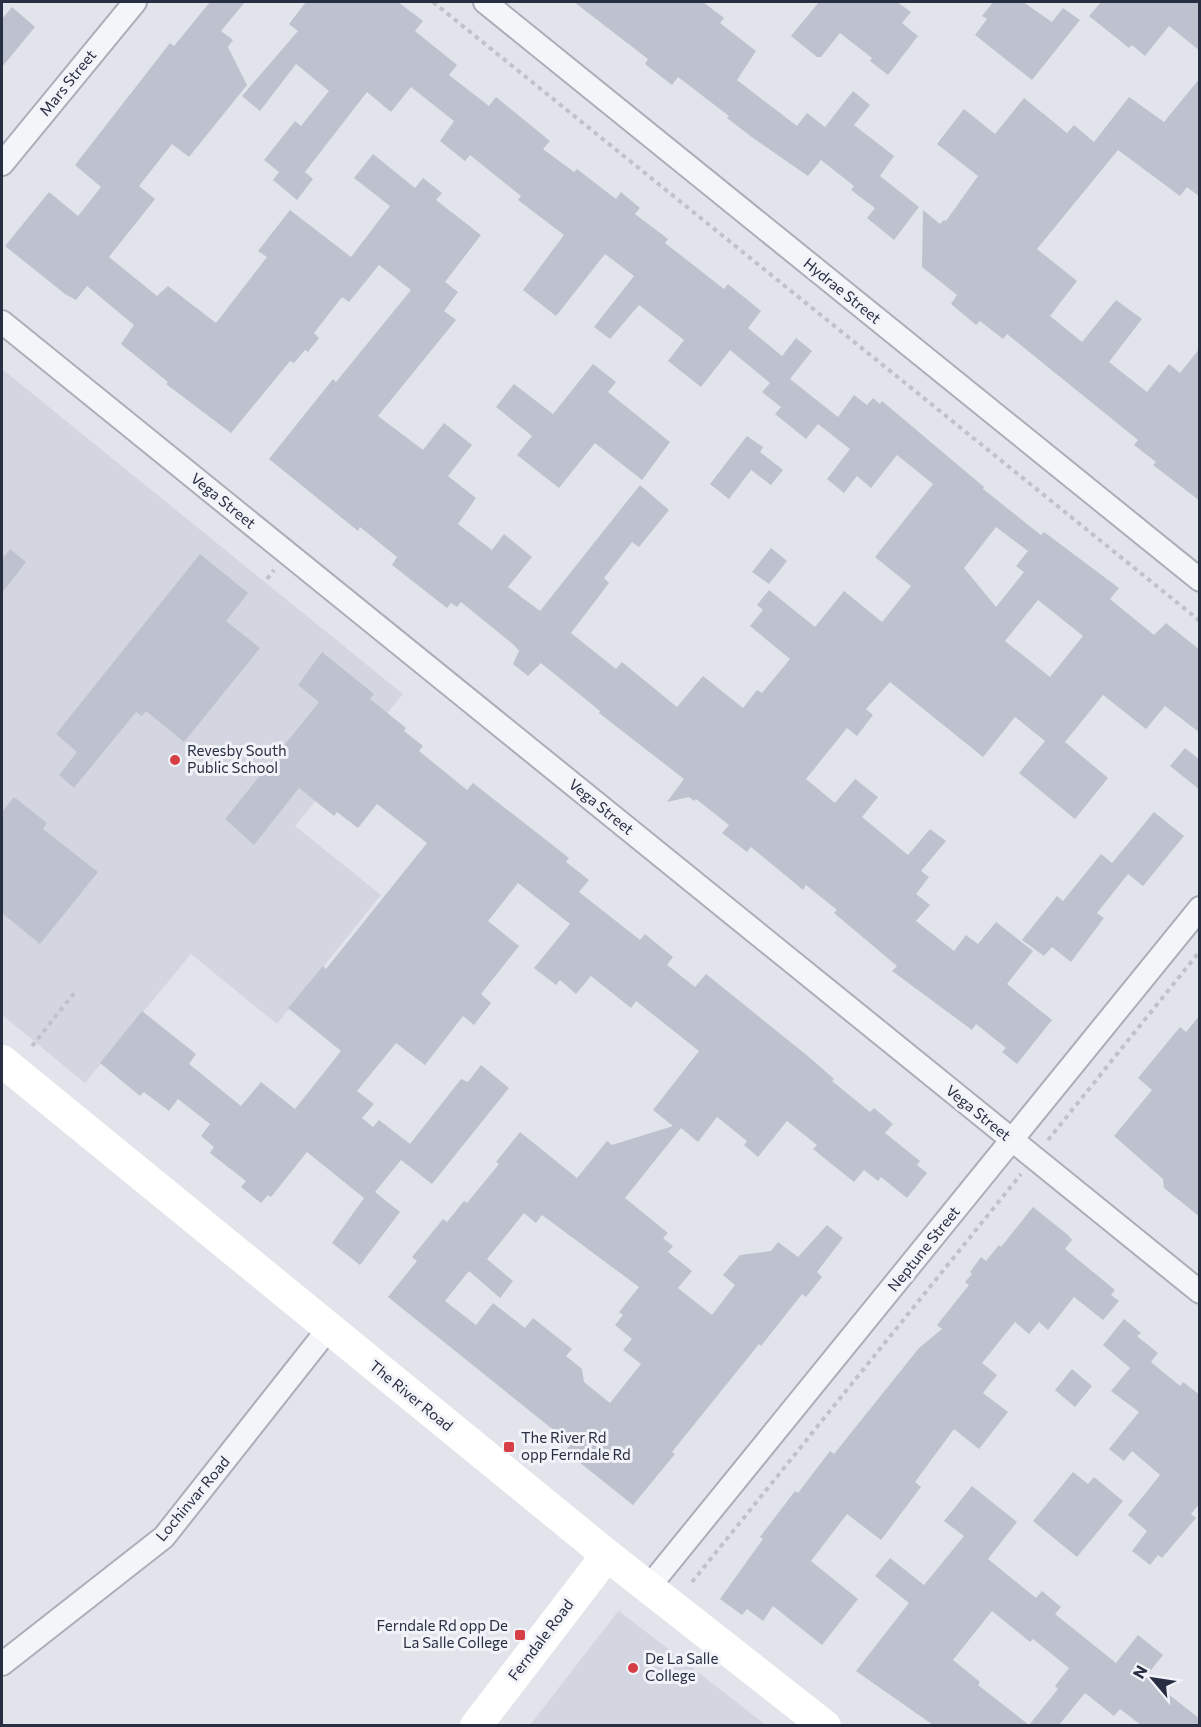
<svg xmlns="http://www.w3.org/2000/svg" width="1201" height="1727" viewBox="0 0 1201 1727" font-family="Commissioner,sans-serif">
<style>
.built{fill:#d3d6e0}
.building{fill:#bec2ce;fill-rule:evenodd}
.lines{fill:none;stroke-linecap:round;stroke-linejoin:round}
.street-casing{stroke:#aaaeb9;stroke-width:26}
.path{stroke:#bfc2c9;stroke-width:4;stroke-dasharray:4.5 4.5;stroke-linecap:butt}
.street{stroke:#f4f5f8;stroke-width:22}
.secondary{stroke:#fff;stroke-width:32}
.poi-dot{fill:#d73f46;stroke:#f1f3f8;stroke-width:2}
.labels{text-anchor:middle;stroke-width:6;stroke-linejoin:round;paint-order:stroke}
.street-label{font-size:15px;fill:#282f43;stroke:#f1f3f8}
.poi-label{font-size:15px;fill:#282f43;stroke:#f1f3f8;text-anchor:start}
</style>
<rect width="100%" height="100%" fill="#e1e4eb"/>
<path class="built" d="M 2,369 L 403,694 L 295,826 L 381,895 L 277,1024 L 191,954 L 85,1083 L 2,1015 Z
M 619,1610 L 619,1611 L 766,1725 L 530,1725 Z"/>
<path class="building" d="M 210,2 L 245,2 L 221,31 L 233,40 L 228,47 L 247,85 L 189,157 L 172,144 L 139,186 L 155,199 L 109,257 L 157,296 L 168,286 L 216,323 L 267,257 L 258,251 L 290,210 L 351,257 L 390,206 L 354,178 L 373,154 L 415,188 L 423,178 L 442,193 L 436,200 L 481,235 L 445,282 L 458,292 L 444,311 L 456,320 L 378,416 L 423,450 L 444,423 L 472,445 L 448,476 L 476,498 L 458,524 L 492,550 L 504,534 L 532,557 L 508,587 L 540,611 L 640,485 L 669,510 L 639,547 L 632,542 L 604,578 L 609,583 L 571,633 L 616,669 L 622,662 L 677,707 L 703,676 L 743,708 L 757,690 L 762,693 L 790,659 L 750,626 L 763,610 L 757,605 L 769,590 L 815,627 L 844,591 L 882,622 L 911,586 L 875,557 L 933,484 L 897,455 L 871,488 L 857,476 L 844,493 L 827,479 L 850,449 L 818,424 L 806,439 L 775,414 L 781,407 L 762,392 L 770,383 L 730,350 L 701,387 L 668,361 L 684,340 L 639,305 L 610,339 L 594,327 L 634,276 L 605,254 L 556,316 L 523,290 L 564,235 L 518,200 L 521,196 L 470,155 L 465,161 L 440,141 L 454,121 L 411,87 L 391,112 L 367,92 L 305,172 L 313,179 L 297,200 L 273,180 L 279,172 L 264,160 L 295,121 L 301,126 L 329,91 L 296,64 L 260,111 L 242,96 L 298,31 L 289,24 L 306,2 L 398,2 L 423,21 L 415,31 L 457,65 L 449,75 L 489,106 L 496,97 L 550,141 L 543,149 L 574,172 L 577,169 L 616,199 L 621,192 L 640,208 L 635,214 L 668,239 L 665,243 L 724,289 L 728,284 L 761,311 L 748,328 L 782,356 L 796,338 L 812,351 L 790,379 L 838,417 L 854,395 L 867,405 L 873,398 L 880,404 L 882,401 L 984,487 L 983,489 L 1041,535 L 1044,532 L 1119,588 L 1110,599 L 1154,635 L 1166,623 L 1200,650 L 1200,733 L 1165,706 L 1146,729 L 1103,695 L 1065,742 L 1108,778 L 1075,819 L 1019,773 L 1045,741 L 1015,717 L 983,757 L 890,682 L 866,709 L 873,715 L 857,736 L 847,728 L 806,779 L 835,803 L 855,779 L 878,797 L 862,817 L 908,855 L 930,829 L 946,841 L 921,871 L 929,877 L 916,894 L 930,905 L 916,921 L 954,951 L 966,935 L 978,944 L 996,922 L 1033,951 L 1007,984 L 1052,1020 L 1017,1064 L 1002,1052 L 1006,1048 L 976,1024 L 972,1030 L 892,971 L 897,966 L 834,913 L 837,910 L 806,885 L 803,890 L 751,847 L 747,852 L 722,833 L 729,825 L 696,799 L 694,801 L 689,797 L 667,802 L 684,779 L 599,713 L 600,711 L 541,663 L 528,676 L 513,664 L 519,651 L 514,645 L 461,602 L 457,607 L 451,603 L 447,608 L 392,565 L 397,557 L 360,527 L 358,531 L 269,459 L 333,379 L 336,382 L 411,290 L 379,265 L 349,302 L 342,297 L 314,333 L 319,338 L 308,352 L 305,350 L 294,363 L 290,361 L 231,433 L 166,384 L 168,382 L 121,344 L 134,325 L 87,286 L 76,300 L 65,294 L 5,246 L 49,192 L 78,216 L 101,187 L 75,165 L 170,43 L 174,46 ZM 996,527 L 1028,551 L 1016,566 L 1024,572 L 996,607 L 964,568 ZM 1038,600 L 1083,636 L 1050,677 L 1005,641 Z
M 574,2 L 703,2 L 724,18 L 720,23 L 756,51 L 737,80 L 797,126 L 807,113 L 825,127 L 853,91 L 870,105 L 854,125 L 894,156 L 880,176 L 919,207 L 894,240 L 867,218 L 875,208 L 851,190 L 854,186 L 821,160 L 808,176 L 753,138 L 727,118 L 729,116 L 678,77 L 672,85 L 645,64 L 648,59 Z
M 819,2 L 897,2 L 911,12 L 902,23 L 918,36 L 888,75 L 870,61 L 872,58 L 840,33 L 821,57 L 817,57 L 791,36 Z
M 993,2 L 1023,2 L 1052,22 L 1063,8 L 1080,20 L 1032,80 L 975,35 L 987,19 L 982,16 Z
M 1101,2 L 1200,2 L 1200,51 L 1169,26 L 1145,56 L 1132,45 L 1129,48 L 1089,16 Z
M 12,7 L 35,27 L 2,67 L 2,19 Z
M 1200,78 L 1200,197 L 1187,187 L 1180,196 L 1118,150 L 1037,249 L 1077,281 L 1050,316 L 1082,342 L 1116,300 L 1142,319 L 1109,362 L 1147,392 L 1169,364 L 1180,373 L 1200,348 L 1200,501 L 1153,465 L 1156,462 L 1134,445 L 1138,440 L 1007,334 L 1003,339 L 980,321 L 976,325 L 951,304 L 957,295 L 922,267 L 923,210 L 940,224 L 944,220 L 946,221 L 978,176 L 937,144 L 964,109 L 995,134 L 1024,98 L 1067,133 L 1074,125 L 1094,142 L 1129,97 L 1164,122 Z
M 593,364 L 616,382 L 608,392 L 670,442 L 642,480 L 595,443 L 559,488 L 517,455 L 532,436 L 496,407 L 514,384 L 553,414 Z
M 747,436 L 763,447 L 760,452 L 783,470 L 771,485 L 751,470 L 729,499 L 710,484 Z
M 771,548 L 787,561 L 769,584 L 752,572 Z
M 10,549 L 26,562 L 2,593 L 2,559 Z
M 200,554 L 248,593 L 226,621 L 260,648 L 184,742 L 146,711 L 142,716 L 136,712 L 74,788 L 59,775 L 77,752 L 56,734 Z
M 322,652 L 374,694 L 370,699 L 406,728 L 404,731 L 423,746 L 419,751 L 467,790 L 473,783 L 569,858 L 566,862 L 589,880 L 579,892 L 640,940 L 645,934 L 673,957 L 667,965 L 695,987 L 706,974 L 809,1057 L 834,1079 L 832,1081 L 870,1112 L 874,1108 L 893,1124 L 885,1133 L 920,1161 L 917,1165 L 927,1173 L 907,1198 L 881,1177 L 878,1181 L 864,1170 L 854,1182 L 813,1149 L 817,1145 L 787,1121 L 758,1157 L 744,1145 L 747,1141 L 717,1117 L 698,1142 L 681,1128 L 625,1198 L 668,1233 L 663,1238 L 673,1246 L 668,1252 L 692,1271 L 678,1288 L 712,1315 L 735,1285 L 723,1275 L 740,1255 L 771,1251 L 778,1242 L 798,1257 L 827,1225 L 843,1238 L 817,1272 L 822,1277 L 806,1297 L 802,1294 L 761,1346 L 759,1344 L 672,1452 L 675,1454 L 633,1505 L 569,1454 L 570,1451 L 567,1449 L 571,1444 L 388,1297 L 417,1261 L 412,1257 L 443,1219 L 447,1222 L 464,1201 L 467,1203 L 499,1164 L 496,1162 L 520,1132 L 577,1178 L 607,1141 L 612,1145 L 673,1126 L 653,1110 L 699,1051 L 636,1001 L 631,1008 L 591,976 L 576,994 L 560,980 L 556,985 L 534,968 L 570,924 L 518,883 L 488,921 L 519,946 L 481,994 L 491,1003 L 474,1025 L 463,1016 L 425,1065 L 396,1043 L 357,1091 L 374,1104 L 362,1118 L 373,1127 L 379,1120 L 410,1144 L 461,1079 L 468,1082 L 481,1065 L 509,1088 L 432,1184 L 401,1160 L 375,1192 L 400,1212 L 360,1265 L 332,1243 L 364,1198 L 307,1152 L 271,1197 L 268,1195 L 261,1203 L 241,1187 L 246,1181 L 210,1153 L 214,1147 L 201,1136 L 210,1124 L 178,1099 L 169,1111 L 144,1092 L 140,1096 L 100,1063 L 142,1011 L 196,1054 L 189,1064 L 241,1106 L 261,1082 L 295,1109 L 341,1051 L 288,1008 L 323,966 L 326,969 L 427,843 L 377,804 L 358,828 L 337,812 L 334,816 L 299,788 L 254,845 L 225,819 L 319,702 L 298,685 ZM 524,1213 L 536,1223 L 542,1215 L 639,1287 L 619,1312 L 623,1315 L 615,1325 L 632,1339 L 623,1350 L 641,1364 L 610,1403 L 584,1382 L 582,1369 L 566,1356 L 572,1349 L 533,1318 L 525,1328 L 493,1303 L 476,1325 L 445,1301 L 469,1271 L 500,1298 L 513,1281 L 487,1259 Z
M 1185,748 L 1200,760 L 1200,790 L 1170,766 Z
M 14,797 L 47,823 L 43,829 L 98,872 L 40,944 L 2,913 L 2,812 Z
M 1154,812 L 1184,836 L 1143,886 L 1128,874 L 1097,913 L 1104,918 L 1071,962 L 1052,947 L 1044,956 L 1022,940 L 1057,896 L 1063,901 L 1101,854 L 1112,863 Z
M 1200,1015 L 1200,1217 L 1164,1188 L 1163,1179 L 1114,1136 L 1152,1090 L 1138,1078 L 1180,1027 L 1186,1032 Z
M 1033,1207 L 1068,1235 L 1072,1240 L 1065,1249 L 1115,1290 L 1111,1295 L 1119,1301 L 1103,1320 L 1074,1297 L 1048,1330 L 1039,1322 L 1029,1334 L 1015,1322 L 982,1363 L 997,1375 L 983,1393 L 1008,1412 L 979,1449 L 954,1429 L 915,1482 L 921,1487 L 881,1540 L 847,1514 L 811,1561 L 858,1599 L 822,1645 L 773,1606 L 763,1621 L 747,1609 L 742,1615 L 720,1599 L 763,1539 L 760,1537 L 795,1491 L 798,1493 L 830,1451 L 834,1454 L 919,1348 L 942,1329 L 937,1325 L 969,1285 L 965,1282 L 972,1274 L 970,1272 L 981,1257 L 986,1261 L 999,1245 L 1001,1247 Z
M 1124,1319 L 1141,1333 L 1137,1336 L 1158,1353 L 1151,1362 L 1180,1386 L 1183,1382 L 1200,1395 L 1200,1503 L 1191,1514 L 1196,1518 L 1162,1558 L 1158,1555 L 1150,1565 L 1132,1551 L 1147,1531 L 1128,1515 L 1160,1475 L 1132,1451 L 1124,1461 L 1109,1449 L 1139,1412 L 1111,1391 L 1130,1368 L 1103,1345 Z
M 1072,1369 L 1092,1386 L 1075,1407 L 1055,1390 Z
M 1073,1472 L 1088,1484 L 1094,1477 L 1123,1501 L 1077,1557 L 1033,1521 Z
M 972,1486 L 1017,1522 L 988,1559 L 1036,1598 L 1042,1591 L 1061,1607 L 1055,1614 L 1116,1663 L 1138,1635 L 1163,1655 L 1147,1675 L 1159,1684 L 1158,1686 L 1200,1719 L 1200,1725 L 1141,1725 L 1120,1709 L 1114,1716 L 1085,1693 L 1059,1725 L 933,1725 L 856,1671 L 909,1603 L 875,1576 L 890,1558 L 924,1585 L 964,1536 L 944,1521 ZM 992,1611 L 1030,1642 L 1033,1639 L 1069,1668 L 1055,1686 L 1058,1689 L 1029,1725 L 978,1685 L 980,1682 L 953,1660 Z"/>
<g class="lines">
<g class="street-casing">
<path id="street" d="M 485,2 L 1200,580
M 2,164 L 135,2
M 2,322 L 1200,1292
M 648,1588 L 1200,908
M 2,1664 L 164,1537 L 329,1328"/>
</g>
<path class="path" d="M 433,2 L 1200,621
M 267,579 L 274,570
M 32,1046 L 75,992
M 1048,1140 L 1200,951
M 692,1582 L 1021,1174"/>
<use href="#street" class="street"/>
<path class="secondary" d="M 2,1061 L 607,1555 L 825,1726
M 476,1726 L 607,1555"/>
</g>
<g class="poi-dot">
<circle cx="175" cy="760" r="6"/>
<rect x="503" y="1441" width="12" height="12" rx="3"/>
<rect x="514" y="1629" width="12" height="12" rx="3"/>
<circle cx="633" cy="1668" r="6"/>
</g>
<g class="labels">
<g class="street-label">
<text transform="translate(68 83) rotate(-51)" y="5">Mars Street</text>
<text transform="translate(842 291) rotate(39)" y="5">Hydrae Street</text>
<text transform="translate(223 501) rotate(39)" y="5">Vega Street</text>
<text transform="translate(601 807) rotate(39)" y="5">Vega Street</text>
<text transform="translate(978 1113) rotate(39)" y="5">Vega Street</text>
<text transform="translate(924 1249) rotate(-51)" y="5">Neptune Street</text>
<text transform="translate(411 1396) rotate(39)" y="5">The River Road</text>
<text transform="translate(193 1499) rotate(-50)" y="5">Lochinvar Road</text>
<text transform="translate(541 1640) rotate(-53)" y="5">Ferndale Road</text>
</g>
<g class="poi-label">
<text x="187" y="756">Revesby South<tspan x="187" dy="17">Public School</tspan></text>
<text x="521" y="1443">The River Rd<tspan x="521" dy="17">opp Ferndale Rd</tspan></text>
<text x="508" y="1631" text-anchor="end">Ferndale Rd opp De<tspan x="508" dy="17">La Salle College</tspan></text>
<text x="645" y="1664">De La Salle<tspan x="645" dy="17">College</tspan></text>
</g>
</g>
<rect width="1201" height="1727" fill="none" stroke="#282f43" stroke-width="6"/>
<g transform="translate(1153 1679) rotate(299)" stroke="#f1f3f8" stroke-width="4.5" paint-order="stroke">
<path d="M0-4.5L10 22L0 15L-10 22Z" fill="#282f43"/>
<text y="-9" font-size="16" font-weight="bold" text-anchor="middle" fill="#282f43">N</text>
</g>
</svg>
